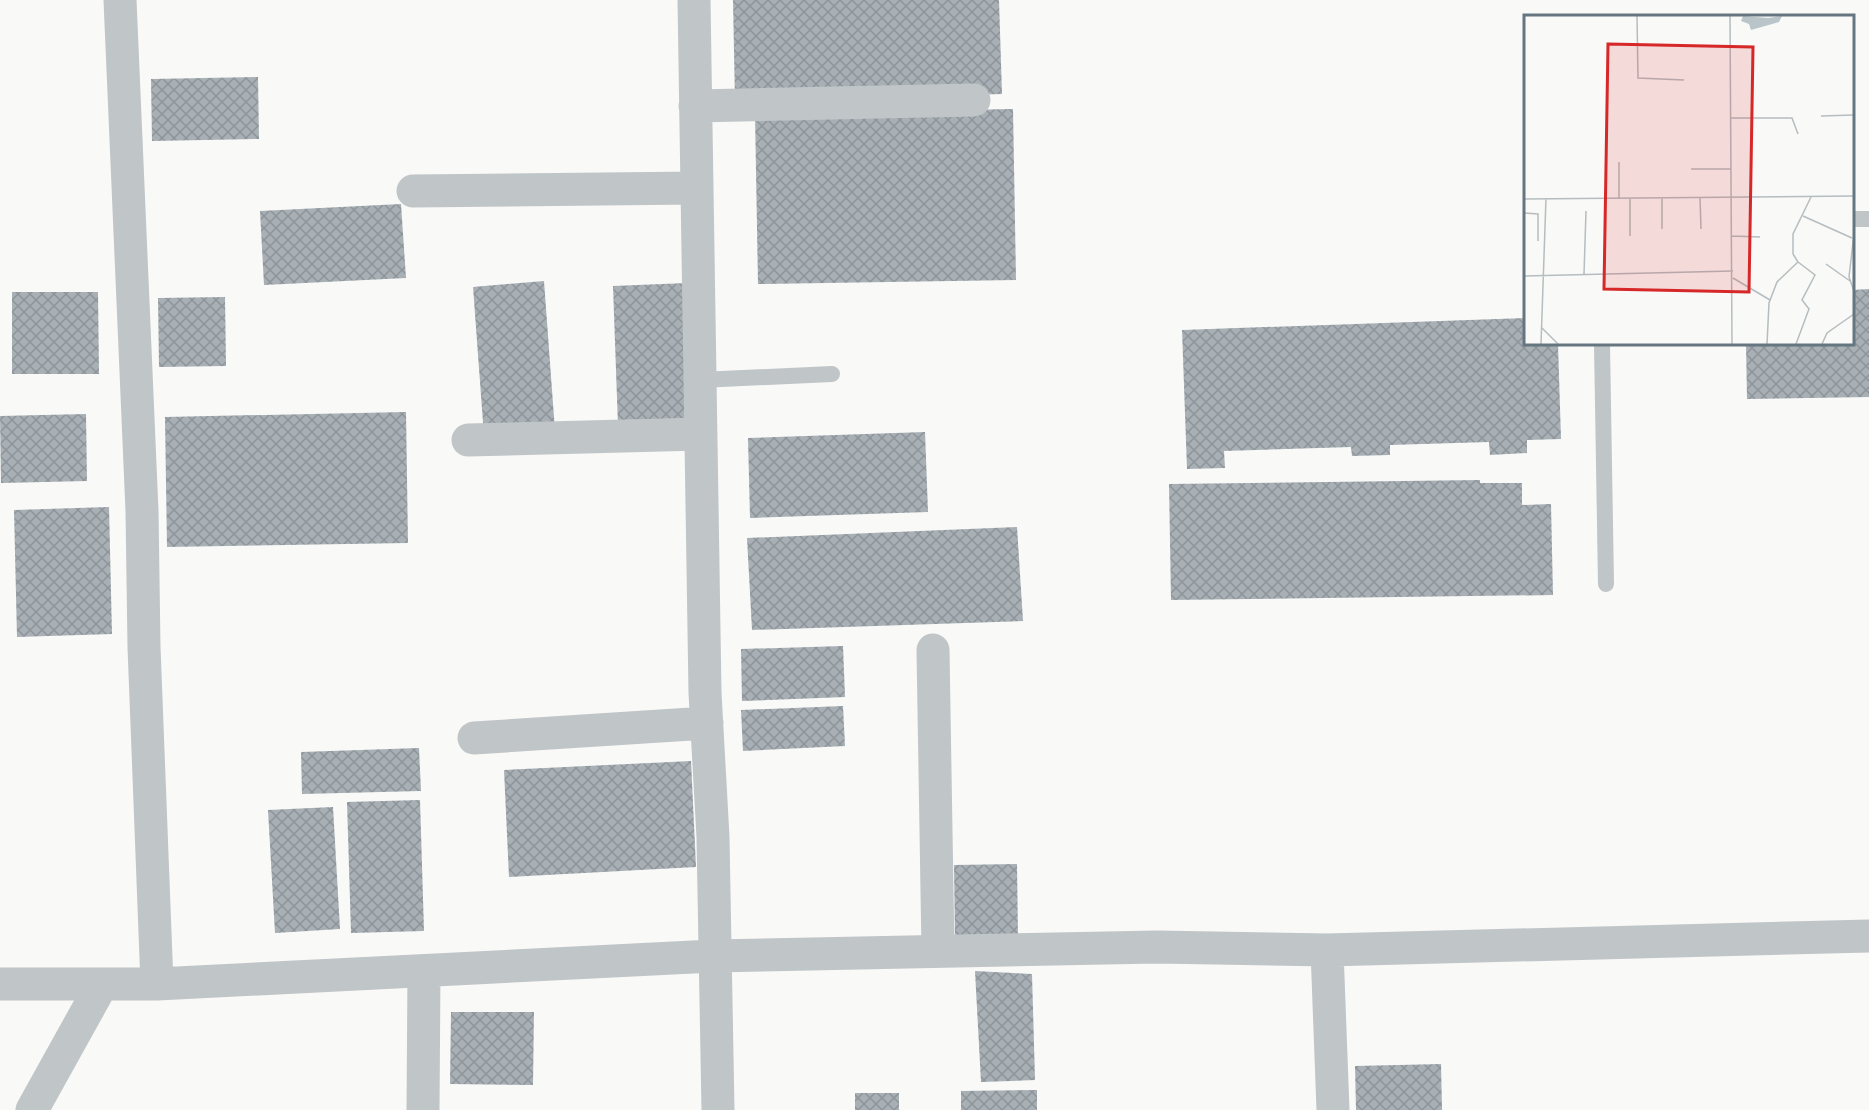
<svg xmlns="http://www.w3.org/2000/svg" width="1869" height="1110" viewBox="0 0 1869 1110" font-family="Barlow,sans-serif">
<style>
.building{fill:url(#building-cross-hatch)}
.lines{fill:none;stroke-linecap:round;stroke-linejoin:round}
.lane{stroke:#c0c5c8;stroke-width:16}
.street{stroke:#c0c5c8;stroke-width:33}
.inset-road{fill:none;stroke:#b5bdc0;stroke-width:1.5}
.view{fill:#d62828;fill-opacity:0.15;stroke:#d62828;stroke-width:3}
.inset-edge{fill:none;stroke:#667680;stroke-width:3}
</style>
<defs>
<pattern id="building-cross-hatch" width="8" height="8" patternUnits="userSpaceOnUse" patternTransform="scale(1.5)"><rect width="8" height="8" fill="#a8b0b6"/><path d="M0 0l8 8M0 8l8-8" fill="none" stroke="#8d9499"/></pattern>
</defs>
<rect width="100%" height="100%" fill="#f9f9f7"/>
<path class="building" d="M 733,0 L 999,0 L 1002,94 L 735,101 Z
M 258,77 L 259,139 L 152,141 L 151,79 Z
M 1013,109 L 1016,280 L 758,284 L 755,114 Z
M 401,204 L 406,278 L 264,285 L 260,211 Z
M 544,281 L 555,431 L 484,436 L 473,287 Z
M 687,283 L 692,423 L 618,426 L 613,286 Z
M 1869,289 L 1869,397 L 1747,399 L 1746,344 L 1852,344 L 1852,290 Z
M 12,292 L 98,292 L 99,374 L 12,374 Z
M 225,297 L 226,366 L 159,367 L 158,298 Z
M 1526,318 L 1526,344 L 1558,344 L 1561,439 L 1527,440 L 1527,453 L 1490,455 L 1489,442 L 1390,445 L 1390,455 L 1352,456 L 1351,447 L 1224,451 L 1225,468 L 1187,469 L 1182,330 Z
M 406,412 L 408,543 L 167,547 L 165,417 Z
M 86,414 L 87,481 L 1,483 L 0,416 Z
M 925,432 L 928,512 L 750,518 L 748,438 Z
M 1480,480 L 1480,483 L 1522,483 L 1522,505 L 1551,504 L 1553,595 L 1171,600 L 1169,484 Z
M 109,507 L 112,634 L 17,637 L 14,510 Z
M 1017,527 L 1023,621 L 752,630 L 747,538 Z
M 843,646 L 845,697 L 742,701 L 741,649 Z
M 843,706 L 845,746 L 743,751 L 741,710 Z
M 419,748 L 421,791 L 302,794 L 301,752 Z
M 691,761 L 696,867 L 509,877 L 504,770 Z
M 420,800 L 424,931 L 351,933 L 347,802 Z
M 333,807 L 340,929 L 275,933 L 268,810 Z
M 1017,864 L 1018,939 L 955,940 L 954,865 Z
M 975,971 L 1032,974 L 1035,1080 L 981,1082 Z
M 451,1012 L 534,1012 L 533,1085 L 450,1084 Z
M 1441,1064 L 1442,1110 L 1356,1110 L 1355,1066 Z
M 1037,1090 L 1037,1110 L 961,1110 L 961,1091 Z
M 855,1093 L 899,1093 L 899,1110 L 855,1110 Z"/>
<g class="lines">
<path class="lane" d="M 1852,219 L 1869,219
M 1602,344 L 1606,584
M 700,380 L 832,374"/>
<path class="street" d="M 120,0 L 142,511 L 144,647 L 157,984
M 694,0 L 705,693 L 713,837 L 718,1110
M 695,106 L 974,100
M 413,191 L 697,188
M 468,440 L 701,434
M 933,650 L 938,951
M 474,738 L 707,723
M 1327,950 L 1333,1110
M 0,984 L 157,984 L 713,956 L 1157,947 L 1327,950 L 1869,936
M 32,1110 L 102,984
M 423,1110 L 424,971"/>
</g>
<g transform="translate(1524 15)">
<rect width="330" height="330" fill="#f9f9f7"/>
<path d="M 219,1 L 244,3 L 258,1 L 255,7 L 227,15 L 225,9 L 217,6 Z" fill="#bac5c9"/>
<path class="inset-road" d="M 113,1 L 114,63 L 160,65M 206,1 L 208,329M 297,101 L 330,100M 207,103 L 268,103 L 274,119M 95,147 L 95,183M 167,154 L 207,154M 138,183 L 138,214M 176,183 L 177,214M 0,184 L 330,181M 0,198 L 14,199 L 14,226M 279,201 L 328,223M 330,219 L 325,262 L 330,276M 106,221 L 106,183M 208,221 L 236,222M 302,249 L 326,266M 60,259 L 62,196M 0,261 L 209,256M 209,263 L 246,285M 18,313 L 34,329M 17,329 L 22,183M 243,329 L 245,288 L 253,267 L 274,247 L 269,239 L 269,219 L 287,182M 272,329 L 285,294 L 278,285 L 291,260 L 274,247M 298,329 L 303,318 L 330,299"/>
<path class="view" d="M 84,29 L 229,32 L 225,277 L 80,274 Z"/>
<rect width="330" height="330" class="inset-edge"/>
</g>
</svg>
